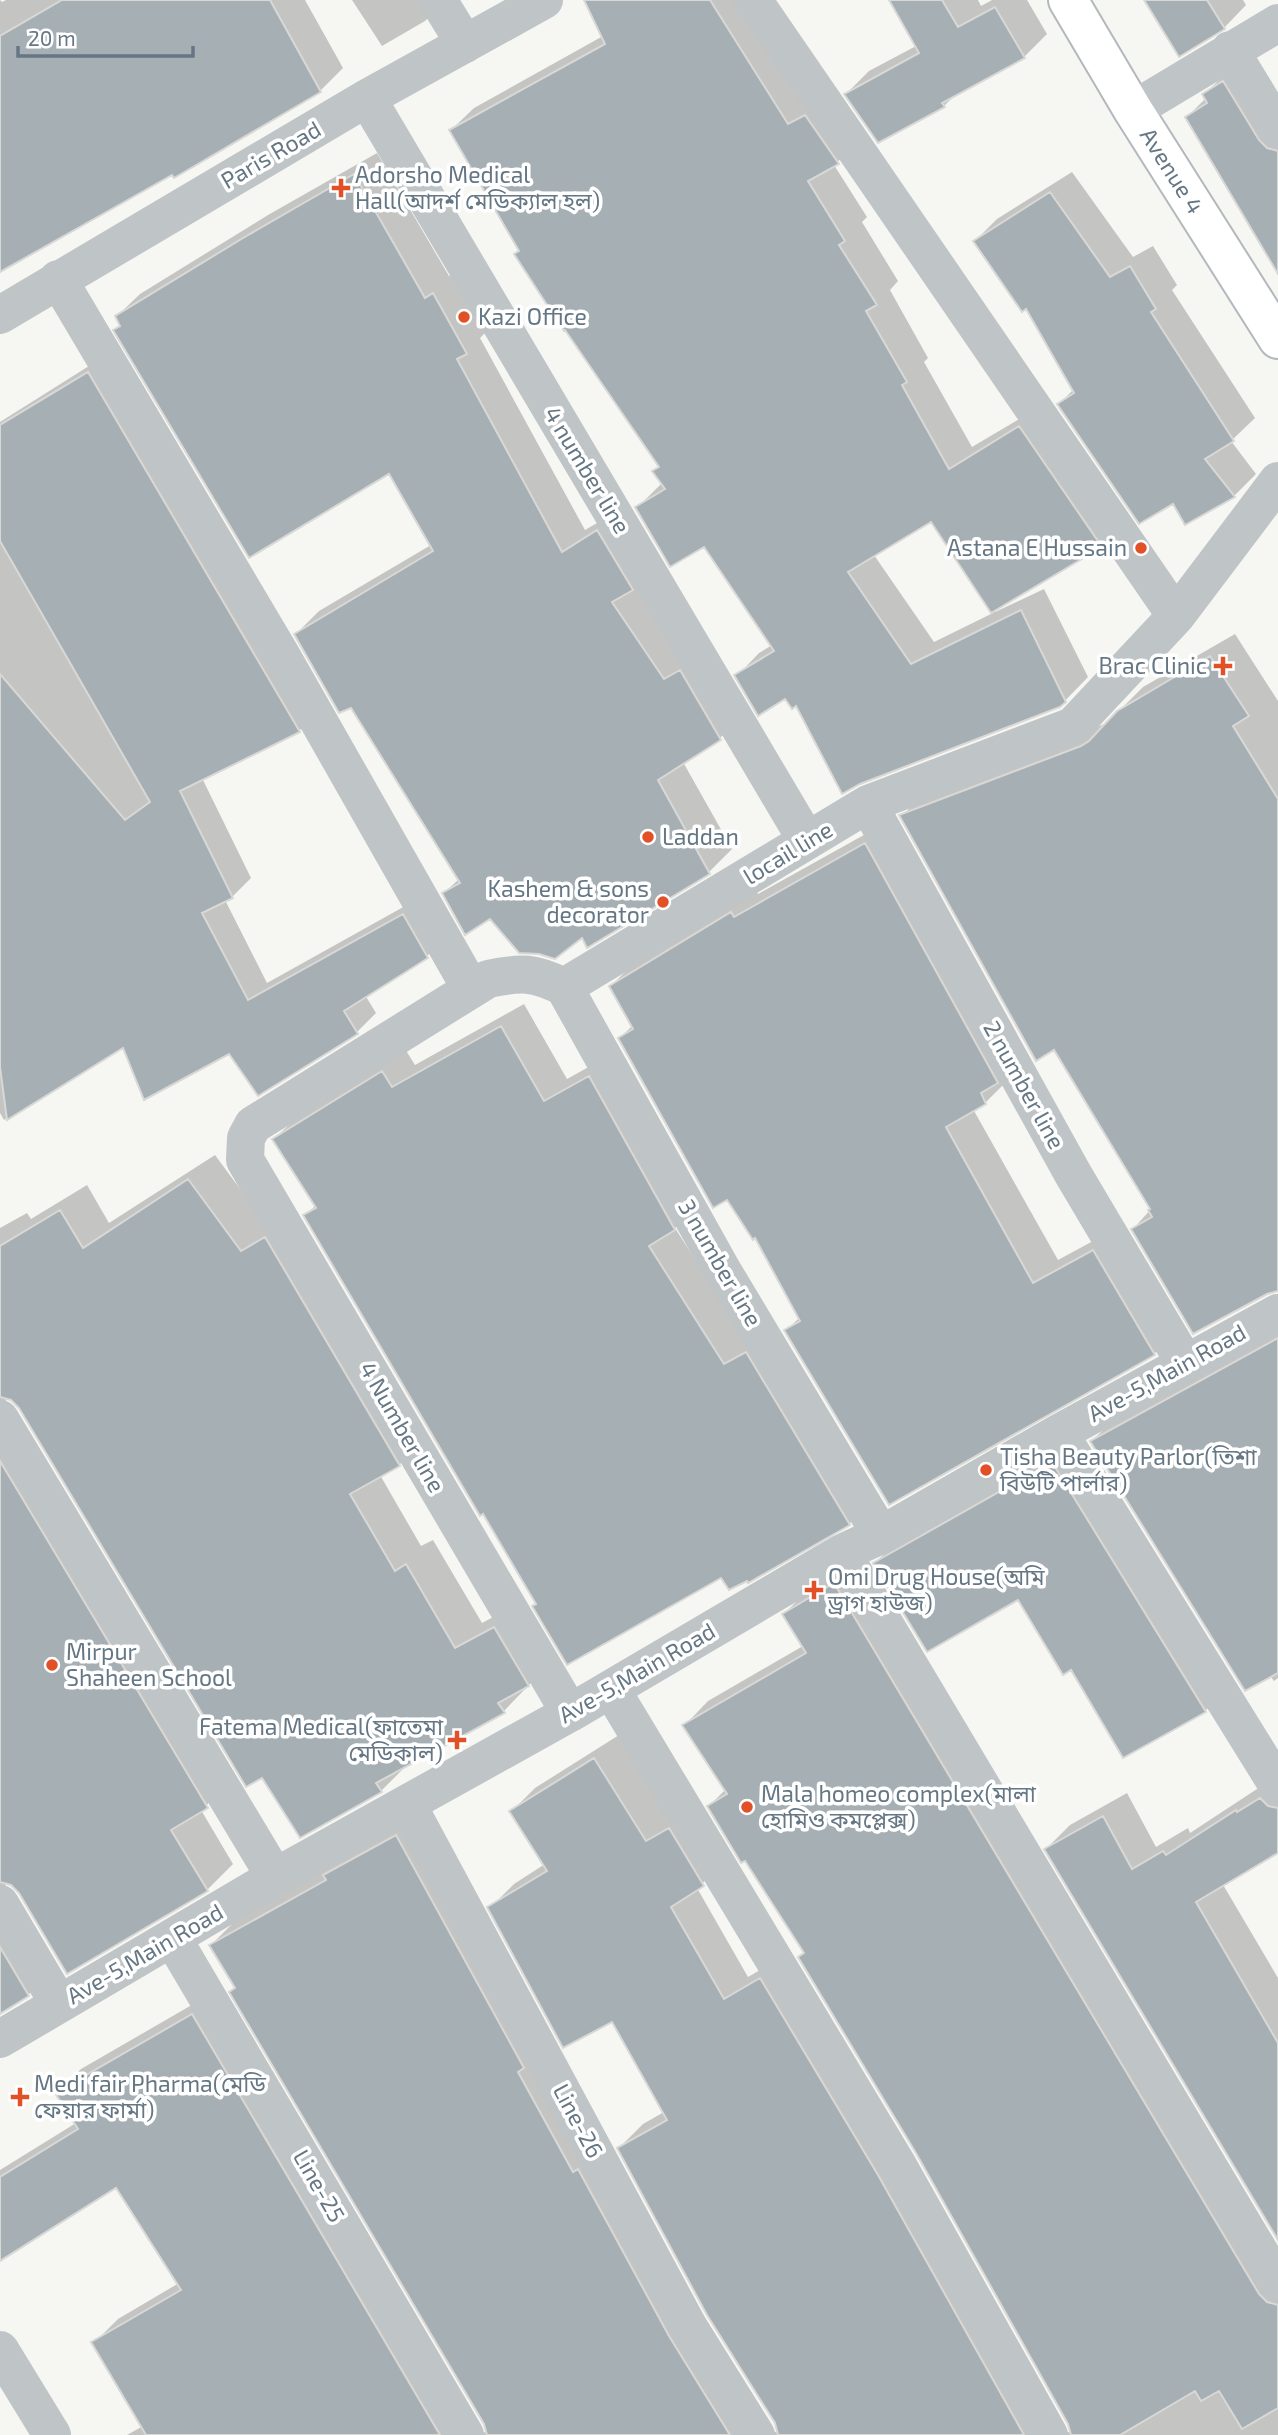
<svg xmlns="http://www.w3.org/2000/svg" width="1278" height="2435" viewBox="0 0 1278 2435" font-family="'Exo 2','Noto Sans Bengali',sans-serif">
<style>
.shadow{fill:#0003;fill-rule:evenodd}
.building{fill:#a6afb4;stroke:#d8d8d6;stroke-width:2}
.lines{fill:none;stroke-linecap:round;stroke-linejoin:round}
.secondary-casing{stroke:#b2b8bc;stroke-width:42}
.street{stroke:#bfc4c7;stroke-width:38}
.secondary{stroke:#fff;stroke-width:38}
.poi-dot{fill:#e25027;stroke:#fff;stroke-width:2.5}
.labels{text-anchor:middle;stroke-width:7;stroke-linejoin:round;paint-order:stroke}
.street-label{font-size:23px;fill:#657784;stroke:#fff}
.poi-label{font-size:23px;fill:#657784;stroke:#fff;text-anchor:start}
</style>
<rect width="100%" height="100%" fill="#f6f6f3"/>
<path class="shadow" d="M 0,0 L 2,2 L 6,0 L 305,0 L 343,68 L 320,91 L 0,270 Z
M 352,0 L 446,0 L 425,21 L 382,46 Z
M 586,0 L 747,0 L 861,140 L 834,165 L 867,217 L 862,222 L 898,281 L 890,290 L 928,358 L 924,362 L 972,447 L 1043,405 L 1124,523 L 1101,545 L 994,610 L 995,612 L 1044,589 L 1088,677 L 1060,706 L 797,704 L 737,676 L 759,653 L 772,645 L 705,545 L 637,508 L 662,483 L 655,471 L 660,466 L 520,250 L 451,130 L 474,108 L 603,36 ZM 931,520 L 993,613 L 934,642 L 874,555 Z
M 891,0 L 978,0 L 981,6 L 992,0 L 1027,0 L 1047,34 L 1024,57 L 956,94 L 944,106 L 846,94 L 869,71 L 916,46 Z
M 1146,0 L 1243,0 L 1246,5 L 1224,28 Z
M 1227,72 L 1278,111 L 1278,272 L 1187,117 L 1206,98 L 1204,95 Z
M 377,153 L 449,276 L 456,272 L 488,330 L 480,338 L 585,530 L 621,509 L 743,715 L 720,738 L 683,762 L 732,849 L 709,872 L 582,936 L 490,917 L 444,893 L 459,879 L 351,705 L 296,634 L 319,611 L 431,545 L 390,471 L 116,330 L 121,324 L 117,316 L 140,294 L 268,215 Z
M 1072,172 L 1133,257 L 1153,246 L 1177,285 L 1172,290 L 1255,418 L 1231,441 L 1256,474 L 1234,496 L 1186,523 L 1173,502 L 1059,404 L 1074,389 L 1026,307 L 975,241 L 997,219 Z
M 108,354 L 318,712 L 299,731 L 202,778 L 251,878 L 232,897 L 225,900 L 267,983 L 423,896 L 446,937 L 427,956 L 365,995 L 376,1013 L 357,1032 L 258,1094 L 230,1052 L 124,1045 L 4,1120 L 0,1113 L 0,422 Z
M 1235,634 L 1278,701 L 1278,1289 L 1133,1229 L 1152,1208 L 1055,1048 L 902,816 L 925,792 L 1107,723 L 1143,687 Z
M 889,821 L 1009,1079 L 985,1103 L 973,1109 L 1058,1260 L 1117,1228 L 1178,1330 L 1154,1354 L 786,1331 L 800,1317 L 756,1235 L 620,1038 L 633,1025 L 611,986 L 635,962 L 755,889 L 758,894 Z
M 524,1004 L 567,1079 L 612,1054 L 697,1206 L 675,1228 L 748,1342 L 872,1501 L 849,1524 L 747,1579 L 722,1575 L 537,1604 L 305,1216 L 316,1205 L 274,1139 L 298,1116 L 405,1049 L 415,1065 Z
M 215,1155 L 425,1439 L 399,1465 L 380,1475 L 421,1546 L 433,1540 L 482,1623 L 521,1602 L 554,1659 L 503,1712 L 408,1764 L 381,1791 L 20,1407 L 12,1399 L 5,1397 L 7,1404 L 233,1781 L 201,1810 L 233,1864 L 207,1890 L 67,1972 L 20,1891 L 12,1884 L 5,1882 L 6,1888 L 54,1969 L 28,1995 L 0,2013 L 0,1228 L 27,1213 L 31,1219 L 87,1185 L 109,1223 Z
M 1278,1329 L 1278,1678 L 1274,1681 L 1092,1441 L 1116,1417 Z
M 1079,1437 L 1232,1684 L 1205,1711 L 1123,1756 L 1071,1668 L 1018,1598 L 875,1563 L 902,1536 Z
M 859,1560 L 1278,2262 L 1278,2435 L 127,2435 L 143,2426 L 94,2343 L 118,2319 L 179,2283 L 116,2185 L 0,2259 L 0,2170 L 76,2123 L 57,2093 L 81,2069 L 216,1991 L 479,2431 L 488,2433 L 485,2423 L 211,1945 L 235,1921 L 421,1812 L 547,2043 L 769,2430 L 779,2433 L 776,2423 L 619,2148 L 643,2124 L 664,2112 L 612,2019 L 490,1908 L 514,1884 L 545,1864 L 511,1812 L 535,1788 L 619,1735 L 727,1861 L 697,1888 L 748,1977 L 784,1956 L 1061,2430 L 1072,2433 L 1070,2424 L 917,2152 L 800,1957 L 805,1952 L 709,1806 L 726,1789 L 685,1725 L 708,1701 L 803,1646 L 784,1614 L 808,1590 Z
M 1278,1779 L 1278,1847 L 1222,1883 L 1278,1978 L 1278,2237 L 1046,1849 L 1070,1825 L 1127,1793 L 1156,1847 L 1188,1828 L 1190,1833 L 1260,1787 Z"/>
<path class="building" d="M 62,0 L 270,0 L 321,92 L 174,178 L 172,175 L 0,272 L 0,36 Z
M 584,0 L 710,0 L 788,124 L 805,115 L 839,164 L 808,181 L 845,241 L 839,245 L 877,305 L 866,311 L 907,382 L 902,385 L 949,469 L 1019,426 L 1102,547 L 991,613 L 931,522 L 848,572 L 911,664 L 1021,610 L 1066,702 L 1060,707 L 860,784 L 842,794 L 796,706 L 792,709 L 785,699 L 758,716 L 734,675 L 774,651 L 704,547 L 670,567 L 635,507 L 665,489 L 652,471 L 659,467 L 565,330 L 564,331 L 514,254 L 519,251 L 449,130 L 605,44 Z
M 889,0 L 942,0 L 958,27 L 995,7 L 1025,58 L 942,103 L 945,107 L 878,143 L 844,94 L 919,53 Z
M 1144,0 L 1207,0 L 1225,29 L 1179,57 Z
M 1223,81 L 1259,140 L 1267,148 L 1278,151 L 1278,274 L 1185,117 L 1207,103 L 1202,94 Z
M 354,174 L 425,298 L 433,293 L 467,354 L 457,359 L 562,552 L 597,530 L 633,590 L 612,602 L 664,679 L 680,670 L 721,740 L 658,780 L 710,874 L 587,948 L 582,938 L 555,959 L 539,954 L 519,953 L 490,919 L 465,935 L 442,893 L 460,883 L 351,708 L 339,713 L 294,634 L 433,551 L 389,474 L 249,558 L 113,330 L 120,326 L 115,316 L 243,238 Z
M 1050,192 L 1110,277 L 1130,266 L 1156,309 L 1151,312 L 1234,441 L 1205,459 L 1235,497 L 1185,525 L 1173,504 L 1139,524 L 1057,404 L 1074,393 L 1026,309 L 1022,312 L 973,241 Z
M 88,372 L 300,732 L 180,791 L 233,898 L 202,913 L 248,1000 L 403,914 L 428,958 L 344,1011 L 358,1034 L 258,1096 L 229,1054 L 144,1100 L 123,1048 L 7,1120 L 0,1067 L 0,674 L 125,820 L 150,802 L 0,541 L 0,425 Z
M 1210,656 L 1249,716 L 1233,726 L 1278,799 L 1278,1291 L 1267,1294 L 1193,1334 L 1131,1229 L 1152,1217 L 1148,1210 L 1150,1209 L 1054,1050 L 1036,1061 L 899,815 L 1081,746 L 1089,741 L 1117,711 Z
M 865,843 L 998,1083 L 981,1093 L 986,1104 L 946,1127 L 1033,1283 L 1093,1250 L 1155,1355 L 889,1505 L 784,1330 L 800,1321 L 755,1238 L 753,1240 L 727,1200 L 713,1208 L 618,1038 L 633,1029 L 609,986 L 731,912 L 734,917 Z
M 501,1026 L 544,1101 L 589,1076 L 675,1230 L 649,1246 L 724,1364 L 746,1352 L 850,1525 L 748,1583 L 747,1581 L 729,1590 L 721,1578 L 567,1665 L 532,1606 L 536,1604 L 483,1514 L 480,1516 L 303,1215 L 316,1208 L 272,1139 L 382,1071 L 392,1087 Z
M 188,1179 L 241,1251 L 265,1237 L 400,1466 L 350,1494 L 395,1571 L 406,1564 L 455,1648 L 494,1627 L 529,1686 L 498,1703 L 505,1713 L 376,1783 L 382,1792 L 300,1838 L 262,1778 L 246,1787 L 19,1408 L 11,1400 L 0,1397 L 0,1246 L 60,1210 L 83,1248 Z
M 1278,1338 L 1278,1673 L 1245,1691 L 1090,1441 Z
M 0,1461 L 208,1808 L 171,1830 L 208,1891 L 67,1974 L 19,1893 L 11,1885 L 0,1882 Z
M 1052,1462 L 1206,1712 L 1123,1758 L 1071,1670 L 1063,1675 L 1018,1600 L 927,1652 L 873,1563 Z
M 834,1583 L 1259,2294 L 1267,2302 L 1278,2305 L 1278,2408 L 1242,2429 L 1219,2391 L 1201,2401 L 1195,2391 L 1120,2435 L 1071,2435 L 1068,2424 L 916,2153 L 798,1957 L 804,1953 L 745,1861 L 741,1863 L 707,1806 L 727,1794 L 682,1725 L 806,1653 L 782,1614 Z
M 594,1758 L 646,1841 L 669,1828 L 704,1886 L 671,1907 L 724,1999 L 760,1978 L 878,2175 L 1024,2435 L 778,2435 L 775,2423 L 707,2315 L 617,2148 L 667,2120 L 612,2022 L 563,2048 L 487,1907 L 547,1871 L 509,1811 Z
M 1260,1798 L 1268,1806 L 1278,1808 L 1278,1853 L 1196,1902 L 1278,2043 L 1278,2240 L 1044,1849 L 1103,1816 L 1132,1869 L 1163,1851 L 1166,1855 L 1236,1810 L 1237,1812 Z
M 396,1835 L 524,2068 L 518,2072 L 573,2172 L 578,2169 L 669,2336 L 730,2435 L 487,2435 L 484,2424 L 229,1992 L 235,1988 L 209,1945 L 326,1880 L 323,1875 Z
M 0,1947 L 29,1996 L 0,2014 Z
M 192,2014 L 440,2435 L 146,2435 L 91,2342 L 181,2290 L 116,2188 L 0,2261 L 0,2177 L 78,2129 L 55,2093 Z"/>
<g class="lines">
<g class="secondary-casing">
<g id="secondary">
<path id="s1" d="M 1068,0 L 1133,110 L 1278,339"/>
</g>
</g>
<path class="street" d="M 438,0 L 465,44
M 753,0 L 1176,616
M 1230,50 L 1278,129
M 367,98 L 807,841
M 1133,110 L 1278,23
M 58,279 L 281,655 L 471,989
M 0,315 L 367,98 L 544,0
M 868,804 L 1073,1174 L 1185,1363
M 564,987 L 722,1270 L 881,1535
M 0,1419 L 275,1877
M 1059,1433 L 1278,1786
M 842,1553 L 1278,2283
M 611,1689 L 897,2164 L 1049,2435
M 570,1713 L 245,1160 L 246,1138 L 253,1125 L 488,979 C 521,972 534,972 564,987 L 868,804 L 1073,726 L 1176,616 L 1278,481
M 407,1804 L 688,2326 L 756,2435
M 0,1904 L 59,2004
M 173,1939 L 465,2435
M 0,2039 L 275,1877 L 570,1713 L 842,1553 L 881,1535 L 1059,1433 L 1278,1313
M 0,2350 L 52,2435"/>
<use href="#secondary" class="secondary"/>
</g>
<g class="poi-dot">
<path d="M337.5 177.5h7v7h7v7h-7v7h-7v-7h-7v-7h7z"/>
<circle cx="464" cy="317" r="7"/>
<circle cx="1141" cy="548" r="7"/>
<path d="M1219.5 655.5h7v7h7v7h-7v7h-7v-7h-7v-7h7z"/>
<circle cx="648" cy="837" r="7"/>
<circle cx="663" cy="902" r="7"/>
<circle cx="986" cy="1470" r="7"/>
<path d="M810.5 1579.5h7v7h7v7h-7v7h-7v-7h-7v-7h7z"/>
<circle cx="52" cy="1665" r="7"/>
<path d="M453.5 1729.5h7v7h7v7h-7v7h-7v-7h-7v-7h7z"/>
<circle cx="747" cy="1807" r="7"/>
<path d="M16.5 2086.5h7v7h7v7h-7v7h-7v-7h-7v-7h7z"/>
</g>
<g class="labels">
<g class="street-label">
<text transform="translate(271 155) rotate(-30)" y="8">Paris Road</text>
<text dy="8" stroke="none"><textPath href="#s1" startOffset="200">Avenue 4</textPath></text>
<text transform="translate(587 470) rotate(59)" y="8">4 number line</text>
<text transform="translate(788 853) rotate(-31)" y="8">locail line</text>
<text transform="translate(1024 1085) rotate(61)" y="8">2 number line</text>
<text transform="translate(720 1263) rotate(60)" y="8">3 number line</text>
<text transform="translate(1167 1373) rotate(-29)" y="8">Ave-5,Main Road</text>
<text transform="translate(402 1427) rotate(60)" y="8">4 Number line</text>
<text transform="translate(637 1673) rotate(-30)" y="8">Ave-5,Main Road</text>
<text transform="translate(145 1954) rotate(-30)" y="8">Ave-5,Main Road</text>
<text transform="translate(578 2121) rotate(62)" y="8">Line-26</text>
<text transform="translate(319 2186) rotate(60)" y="8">Line-25</text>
</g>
<g class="poi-label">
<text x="355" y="183">Adorsho Medical<tspan x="355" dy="26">Hall(আদর্শ মেডিক্যাল হল)</tspan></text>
<text x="478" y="325">Kazi Office</text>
<text x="1127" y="556" text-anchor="end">Astana E Hussain</text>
<text x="1207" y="674" text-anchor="end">Brac Clinic</text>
<text x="662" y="845">Laddan</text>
<text x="649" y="897" text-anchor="end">Kashem &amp; sons<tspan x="649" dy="26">decorator</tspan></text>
<text x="1000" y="1465">Tisha Beauty Parlor(তিশা<tspan x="1000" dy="26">বিউটি পার্লার)</tspan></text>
<text x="828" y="1585">Omi Drug House(অমি<tspan x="828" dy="26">ড্রাগ হাউজ)</tspan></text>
<text x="66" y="1660">Mirpur<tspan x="66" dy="26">Shaheen School</tspan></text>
<text x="443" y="1735" text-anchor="end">Fatema Medical(ফাতেমা<tspan x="443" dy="26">মেডিকাল)</tspan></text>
<text x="761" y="1802">Mala homeo complex(মালা<tspan x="761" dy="26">হোমিও কমপ্লেক্স)</tspan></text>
<text x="34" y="2092">Medi fair Pharma(মেডি<tspan x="34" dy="26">ফেয়ার ফার্মা)</tspan></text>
</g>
</g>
<path d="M18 46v10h175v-10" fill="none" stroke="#657784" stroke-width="3.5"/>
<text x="28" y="46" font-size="21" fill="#657784" stroke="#ffffff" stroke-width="5" paint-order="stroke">20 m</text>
</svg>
